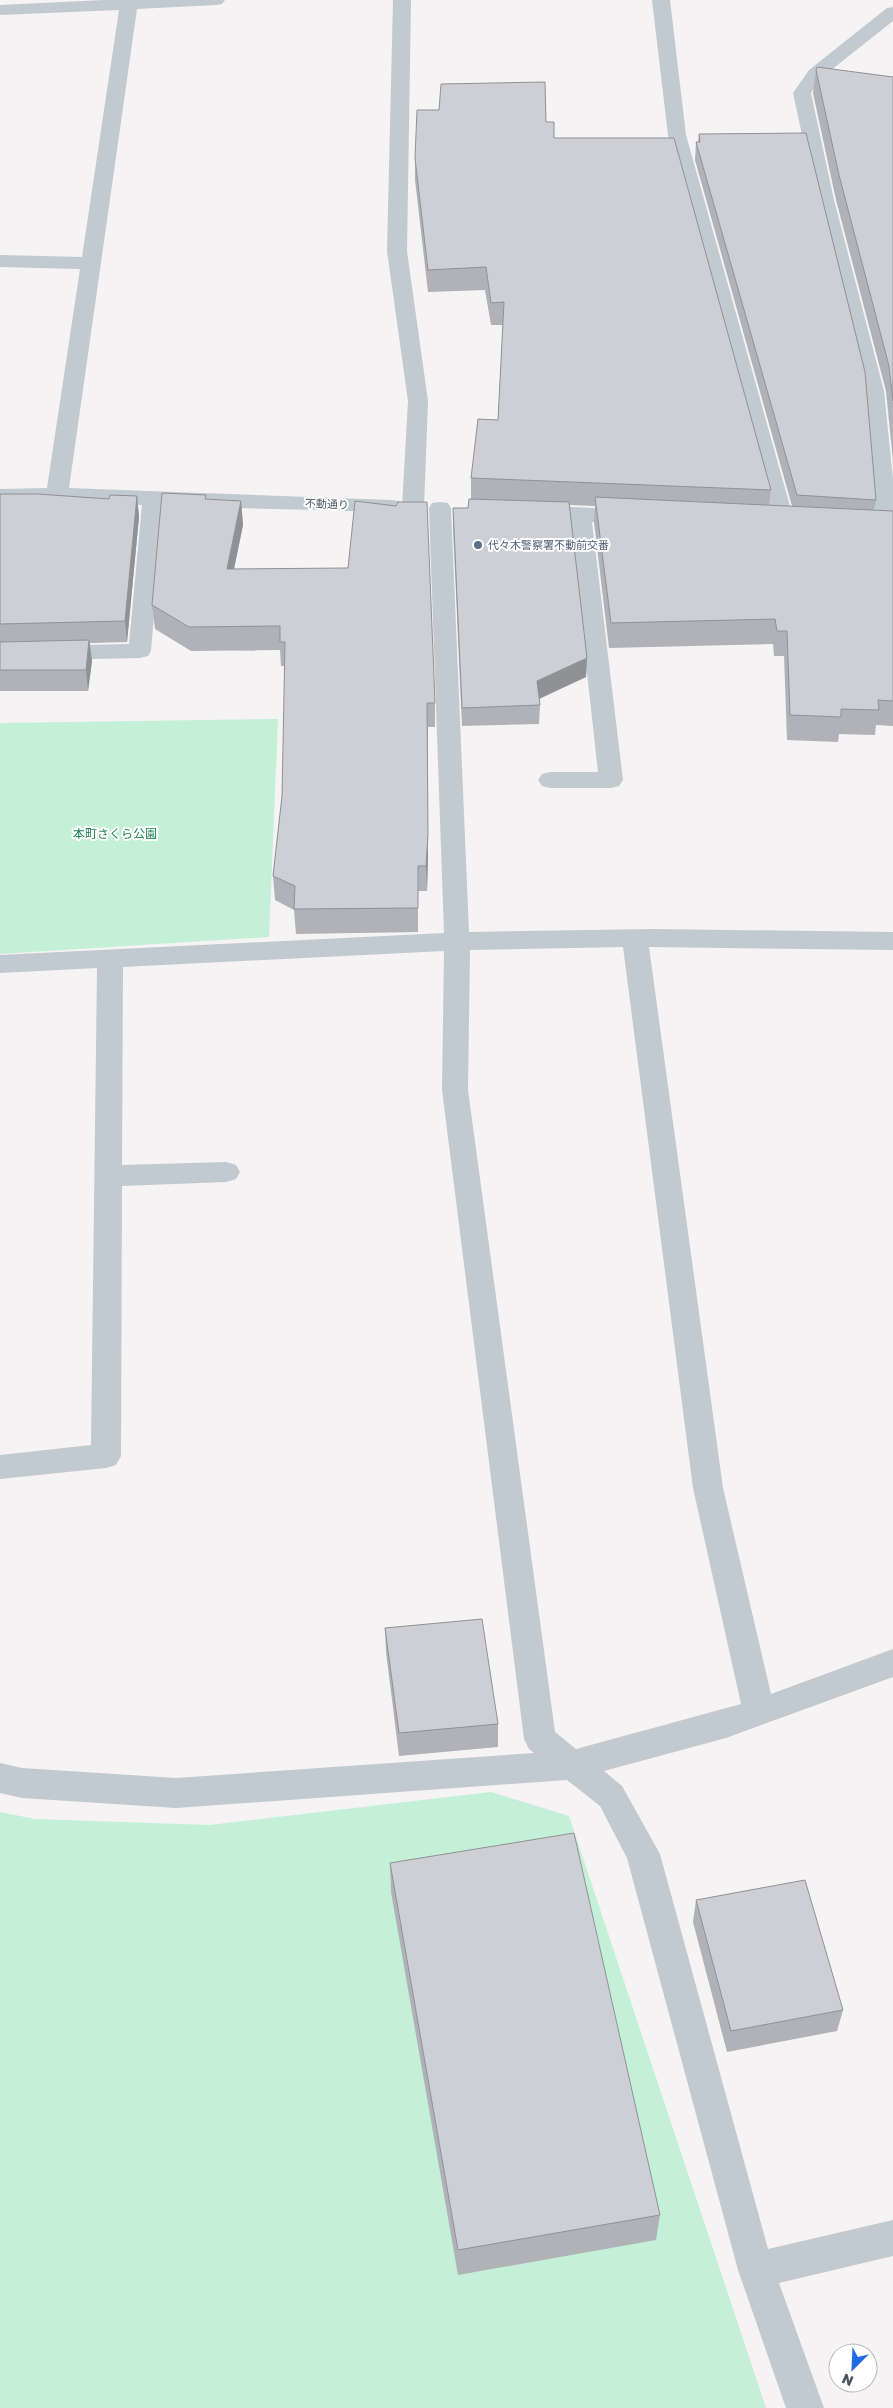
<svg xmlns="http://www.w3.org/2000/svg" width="893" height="2408" viewBox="0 0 893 2408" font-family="'Golos Text','Noto Sans JP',sans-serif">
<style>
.green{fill:#c4f0d7}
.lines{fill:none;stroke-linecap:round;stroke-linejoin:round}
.minor{fill:#c1c9d1;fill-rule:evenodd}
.wall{fill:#b0b2b7}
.shaded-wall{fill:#909195}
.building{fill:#cdcfd5;stroke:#909195}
.service-dot{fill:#5c6f8a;stroke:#fff;stroke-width:2}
.labels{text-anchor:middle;stroke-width:4;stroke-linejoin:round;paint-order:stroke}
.far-street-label{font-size:11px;fill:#4a5560;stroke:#fff}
.far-service-label{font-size:11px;fill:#4e5e75;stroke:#fff;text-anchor:start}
.park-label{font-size:12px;fill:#1a8354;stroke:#fff}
</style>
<rect width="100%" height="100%" fill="#f5f3f3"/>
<path class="green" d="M 278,719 L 269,937 L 0,954 L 0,723 Z
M 491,1792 L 569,1816 L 766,2408 L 0,2408 L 0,1812 L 35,1819 L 209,1825 Z"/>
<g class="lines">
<path class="minor" d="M 104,0 L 225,0 L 222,4 L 216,5 L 137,9 L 69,488 L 391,500 L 399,501 L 402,506 L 399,511 L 391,512 L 163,506 L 151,651 L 148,656 L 140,658 L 0,661 L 0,647 L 129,644 L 142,505 L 57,500 L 0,501 L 0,489 L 47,488 L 80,269 L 0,267 L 0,255 L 82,257 L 119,10 L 0,15 L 0,5 Z
M 393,0 L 411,0 L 407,251 L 428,401 L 424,507 L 421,512 L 413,513 L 405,512 L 402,507 L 408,401 L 387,251 Z
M 652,0 L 670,0 L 686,135 L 795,524 L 792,529 L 784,531 L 776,529 L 773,524 L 668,135 Z
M 893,7 L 893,21 L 821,78 L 811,93 L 834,200 L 884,391 L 893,479 L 893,533 L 887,535 L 879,533 L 876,528 L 864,391 L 816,200 L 793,93 L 809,70 L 887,8 Z
M 440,502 L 448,503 L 451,508 L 469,932 L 653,929 L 893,932 L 893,950 L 649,947 L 723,1488 L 771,1694 L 893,1649 L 893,1677 L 726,1738 L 604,1771 L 622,1786 L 660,1854 L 768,2249 L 893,2220 L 893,2256 L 779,2283 L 824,2408 L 786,2408 L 738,2270 L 627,1858 L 600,1806 L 567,1780 L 176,1808 L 22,1798 L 0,1793 L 0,1763 L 22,1768 L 176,1778 L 534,1753 L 529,1749 L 524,1739 L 442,1090 L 444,951 L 123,967 L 122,1165 L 226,1162 L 236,1165 L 240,1172 L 236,1179 L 226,1182 L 122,1186 L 121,1456 L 116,1465 L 106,1468 L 0,1479 L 0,1455 L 91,1445 L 97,968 L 0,973 L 0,955 L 444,933 L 429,508 L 432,503 ZM 623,947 L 693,1488 L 741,1704 L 576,1749 L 555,1732 L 468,1090 L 470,950 Z
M 534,505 L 631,510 L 639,512 L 642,517 L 639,522 L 631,524 L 592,522 L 623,780 L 619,786 L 611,788 L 550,788 L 542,786 L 538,780 L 542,774 L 550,772 L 598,772 L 570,520 L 526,517 L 523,512 L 526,507 Z"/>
</g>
<path class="wall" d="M 816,70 L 893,77 L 893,461 L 886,391 L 836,200 L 813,93 Z
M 546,122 L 554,138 L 771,490 L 769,505 L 792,506 L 695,160 L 696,142 L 698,142 L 699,134 L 876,500 L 874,510 L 893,511 L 893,726 L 876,725 L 875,735 L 839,734 L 838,742 L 787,740 L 784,656 L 774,656 L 773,644 L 609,648 L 594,522 L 595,506 L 569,505 L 587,658 L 586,677 L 539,698 L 540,705 L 539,724 L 462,726 L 453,527 L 453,508 L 468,508 L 471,499 L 471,478 L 498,420 L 503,325 L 491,325 L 485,290 L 428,292 L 415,180 L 415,158 Z
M 0,494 L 109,499 L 137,496 L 139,517 L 127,642 L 90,643 L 92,661 L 88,691 L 0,691 Z
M 206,495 L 206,499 L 241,501 L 243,525 L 234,569 L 435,703 L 435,727 L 428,727 L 428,858 L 427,891 L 418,891 L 418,932 L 296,934 L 294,910 L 275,900 L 273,876 L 282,796 L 285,666 L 281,666 L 280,650 L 191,651 L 155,629 L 152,605 Z
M 385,1628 L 498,1724 L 498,1747 L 399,1756 L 386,1652 Z
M 390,1863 L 660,2215 L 656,2240 L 458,2275 L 391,1892 Z
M 696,1900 L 843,2010 L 837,2031 L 727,2052 L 693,1922 Z"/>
<path class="shaded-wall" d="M 137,496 L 139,517 L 127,642 L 125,621 Z
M 241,501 L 243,525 L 229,593 L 227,569 Z
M 89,640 L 92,661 L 88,691 L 86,670 Z
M 587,658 L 586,677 L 537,700 L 537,681 Z
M 428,834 L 428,858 L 427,891 L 426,866 Z"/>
<path class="building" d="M 817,67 L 893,77 L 893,401 L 889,366 L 839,175 L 816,70 Z
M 545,82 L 546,122 L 554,122 L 554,138 L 674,138 L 771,490 L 471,478 L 478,419 L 498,420 L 504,302 L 491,303 L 486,267 L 428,270 L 415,158 L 417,110 L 439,110 L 441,84 Z
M 806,133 L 865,372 L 876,500 L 797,495 L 696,142 L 700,142 L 699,134 Z
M 162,493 L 206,495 L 205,499 L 241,501 L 227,569 L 348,568 L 355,501 L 396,506 L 398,502 L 427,502 L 435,703 L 427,703 L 428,834 L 426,866 L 418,866 L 418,908 L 294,909 L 295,886 L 273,876 L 282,796 L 285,642 L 280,642 L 280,626 L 189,627 L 152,605 Z
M 0,494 L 38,494 L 109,499 L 110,495 L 137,496 L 125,621 L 0,624 Z
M 595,497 L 893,511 L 893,701 L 878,700 L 879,710 L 841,709 L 841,717 L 790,715 L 787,631 L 777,631 L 775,619 L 611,623 Z
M 469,499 L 569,502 L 587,658 L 537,681 L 540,705 L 462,708 L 453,508 L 468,508 Z
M 89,640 L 86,670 L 0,670 L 0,642 Z
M 482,1619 L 498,1724 L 399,1733 L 385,1628 Z
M 574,1833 L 660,2215 L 458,2250 L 390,1863 Z
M 805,1880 L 843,2010 L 731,2031 L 696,1900 Z"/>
<circle class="service-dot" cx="478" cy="545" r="5"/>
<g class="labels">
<g class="far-street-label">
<text transform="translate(327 504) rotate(2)" y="4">不動通り</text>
</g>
<g class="far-service-label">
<text x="488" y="549">代々木警察署不動前交番</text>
</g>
<g class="park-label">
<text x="115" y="838">本町さくら公園</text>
</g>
</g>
<g transform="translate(853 2368) rotate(204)"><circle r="24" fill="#ffffff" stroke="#b7bbbf"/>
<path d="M0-4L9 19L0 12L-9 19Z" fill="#1f6ae3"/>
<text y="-8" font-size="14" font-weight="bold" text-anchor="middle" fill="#4a5560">N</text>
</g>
</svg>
